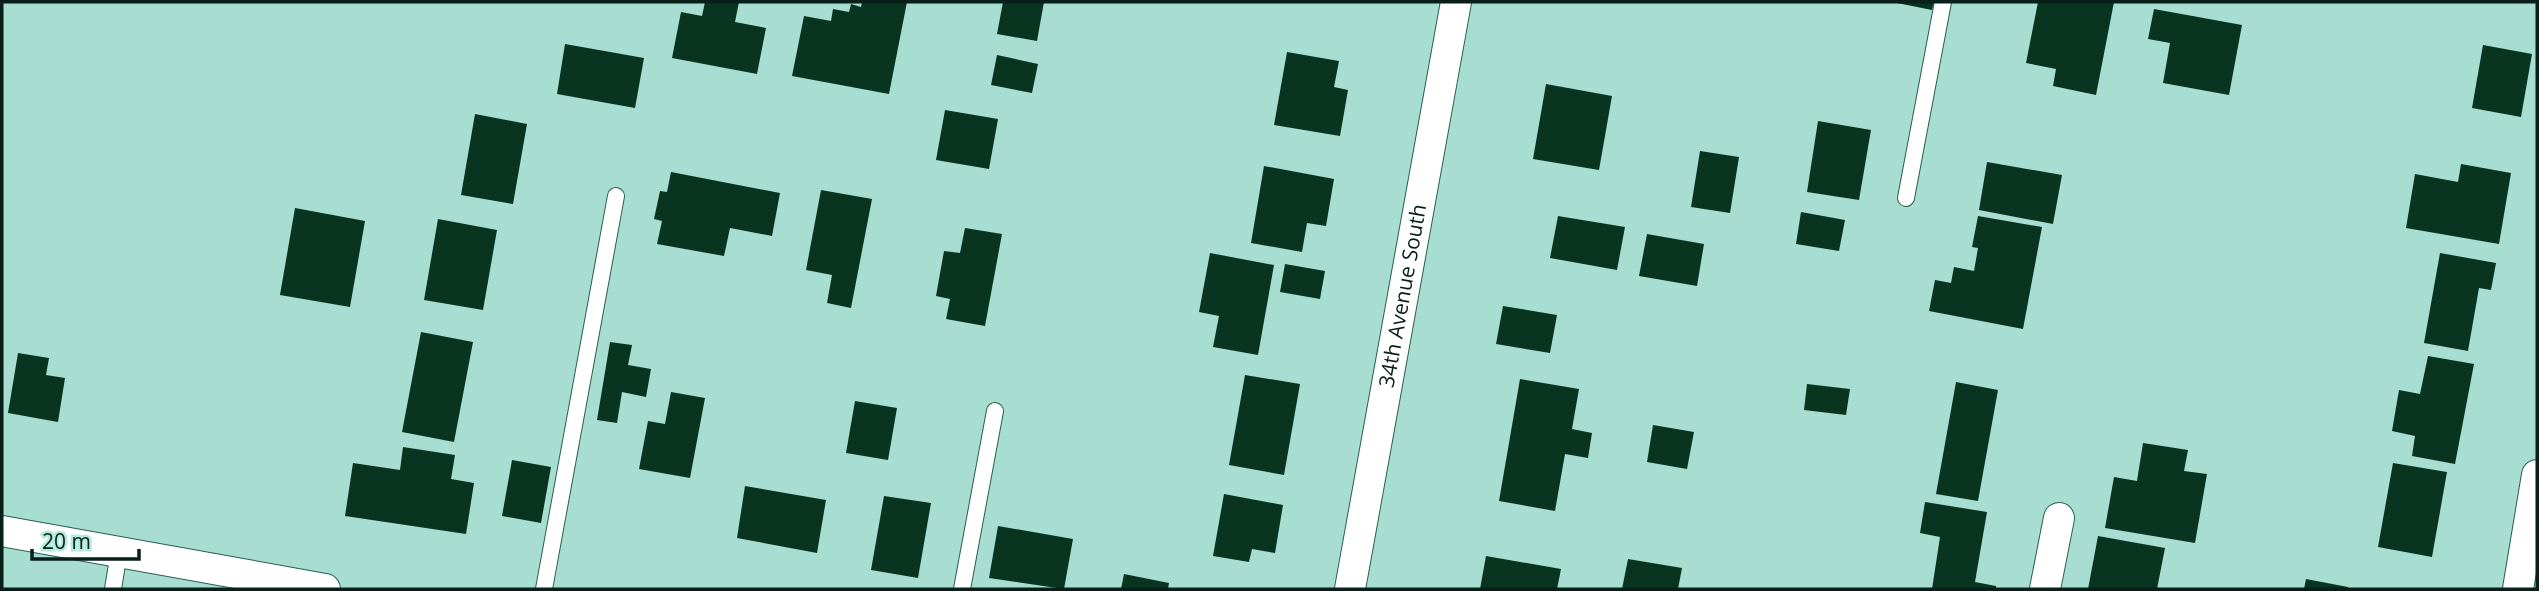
<svg xmlns="http://www.w3.org/2000/svg" width="2539" height="591" viewBox="0 0 2539 591" font-family="'Open Sans',sans-serif">
<style>
.building{fill:#093520}
.lines{fill:none;stroke-linecap:round;stroke-linejoin:round}
.service-casing{stroke:#285e53;stroke-width:18}
.minor-casing{stroke:#285e53;stroke-width:32}
.service{stroke:#fff;stroke-width:16}
.minor{stroke:#fff;stroke-width:30}
.labels{text-anchor:middle;stroke-width:7;stroke-linejoin:round;paint-order:stroke}
.street-label{font-size:21px;fill:#081f1a;stroke:#b3ecde}
</style>
<rect width="100%" height="100%" fill="#a7ded1"/>
<path class="building" d="M 705,2 L 739,2 L 735,22 L 766,28 L 757,74 L 672,58 L 681,12 L 702,16 Z
M 862,2 L 907,2 L 889,94 L 792,76 L 804,16 L 831,21 L 833,9 L 849,12 L 851,4 L 861,7 Z
M 1003,2 L 1044,2 L 1037,41 L 997,34 Z
M 1892,2 L 1934,2 L 1932,10 Z
M 2038,2 L 2114,2 L 2096,95 L 2053,86 L 2056,69 L 2026,63 Z
M 2154,9 L 2242,25 L 2229,95 L 2163,83 L 2170,43 L 2148,39 Z
M 565,44 L 644,58 L 635,108 L 557,94 Z
M 2483,45 L 2532,54 L 2521,117 L 2472,108 Z
M 1287,52 L 1339,61 L 1334,87 L 1348,90 L 1340,136 L 1274,125 Z
M 997,55 L 1038,64 L 1032,93 L 991,85 Z
M 1546,84 L 1612,96 L 1599,170 L 1533,159 Z
M 945,110 L 998,119 L 989,169 L 936,160 Z
M 475,114 L 527,124 L 513,204 L 461,195 Z
M 1818,121 L 1871,130 L 1859,200 L 1807,192 Z
M 1700,151 L 1739,157 L 1730,213 L 1691,207 Z
M 1987,162 L 2062,175 L 2053,224 L 1979,210 Z
M 2461,164 L 2511,173 L 2499,244 L 2406,228 L 2415,174 L 2458,182 Z
M 1264,166 L 1334,179 L 1326,226 L 1307,223 L 1302,252 L 1251,243 Z
M 671,172 L 780,193 L 772,236 L 730,228 L 724,256 L 657,244 L 662,221 L 654,219 L 660,191 L 667,192 Z
M 821,190 L 872,199 L 851,308 L 827,303 L 832,275 L 806,270 Z
M 295,208 L 365,221 L 350,307 L 280,295 Z
M 1801,212 L 1845,220 L 1839,251 L 1796,244 Z
M 1558,216 L 1625,227 L 1617,270 L 1550,258 Z
M 1978,216 L 2042,227 L 2023,329 L 1929,311 L 1935,280 L 1951,283 L 1954,267 L 1974,271 L 1978,248 L 1972,247 Z
M 438,219 L 497,230 L 483,310 L 424,300 Z
M 965,228 L 1002,234 L 985,326 L 946,319 L 950,299 L 936,296 L 944,251 L 960,253 Z
M 1647,234 L 1704,244 L 1697,286 L 1639,276 Z
M 1210,253 L 1274,265 L 1258,355 L 1213,347 L 1219,316 L 1199,312 Z
M 2440,253 L 2496,263 L 2491,290 L 2479,288 L 2468,351 L 2424,343 Z
M 1285,264 L 1325,271 L 1320,299 L 1280,292 Z
M 1503,306 L 1557,315 L 1550,353 L 1496,344 Z
M 421,332 L 473,342 L 454,442 L 402,432 Z
M 610,342 L 632,345 L 628,365 L 651,369 L 646,397 L 622,392 L 617,423 L 597,420 Z
M 18,353 L 49,358 L 46,375 L 65,378 L 58,422 L 8,413 Z
M 2428,356 L 2474,364 L 2455,464 L 2412,456 L 2415,436 L 2392,431 L 2399,390 L 2420,394 Z
M 1245,375 L 1300,384 L 1284,475 L 1229,465 Z
M 1520,379 L 1579,389 L 1572,429 L 1592,433 L 1588,458 L 1565,454 L 1555,511 L 1499,501 Z
M 1956,382 L 1998,390 L 1978,501 L 1936,494 Z
M 1807,384 L 1850,389 L 1846,415 L 1804,410 Z
M 671,392 L 705,398 L 690,478 L 639,469 L 648,421 L 665,424 Z
M 855,401 L 897,408 L 888,460 L 846,453 Z
M 1653,425 L 1694,432 L 1687,469 L 1647,462 Z
M 2143,443 L 2188,450 L 2184,471 L 2207,474 L 2195,543 L 2105,528 L 2114,477 L 2137,481 Z
M 403,447 L 455,455 L 451,479 L 474,483 L 466,534 L 345,516 L 353,463 L 400,470 Z
M 512,460 L 551,467 L 541,523 L 502,516 Z
M 2393,463 L 2447,472 L 2432,557 L 2378,547 Z
M 745,486 L 826,500 L 817,553 L 737,538 Z
M 1224,494 L 1283,505 L 1275,553 L 1252,549 L 1249,562 L 1213,556 Z
M 884,496 L 931,503 L 918,578 L 871,570 Z
M 1925,502 L 1987,512 L 1975,582 L 1996,586 L 1996,589 L 1932,589 L 1940,537 L 1920,533 Z
M 998,526 L 1073,539 L 1064,589 L 989,578 Z
M 2098,536 L 2165,548 L 2157,589 L 2088,589 Z
M 1486,556 L 1561,569 L 1557,589 L 1480,589 Z
M 1628,559 L 1682,568 L 1678,589 L 1622,589 Z
M 1124,574 L 1169,583 L 1168,589 L 1121,589 Z
M 2306,579 L 2348,587 L 2348,589 L 2304,589 Z"/>
<g class="lines">
<g class="service-casing">
<path id="service" d="M 1906,198 L 1943,2
M 113,589 L 119,552
M 544,589 L 616,196
M 962,589 L 995,411"/>
</g>
<g class="minor-casing">
<g id="minor">
<path d="M 2,531 L 325,589"/>
<path id="s1" d="M 1350,589 L 1456,2"/>
<path d="M 2045,589 L 2059,518"/>
<path d="M 2518,589 L 2537,475"/>
</g>
</g>
<use href="#service" class="service"/>
<use href="#minor" class="minor"/>
</g>
<g class="labels">
<g class="street-label">
<text dy="7" stroke="none"><textPath href="#s1" startOffset="298">34th Avenue South</textPath></text>
</g>
</g>
<rect width="2539" height="591" fill="none" stroke="#081f1a" stroke-width="7"/>
<path d="M32 549v10h107v-10" fill="none" stroke="#081f1a" stroke-width="3.5"/>
<text x="42" y="549" font-size="21" fill="#081f1a" stroke="#b3ecde" stroke-width="5" paint-order="stroke">20 m</text>
</svg>
